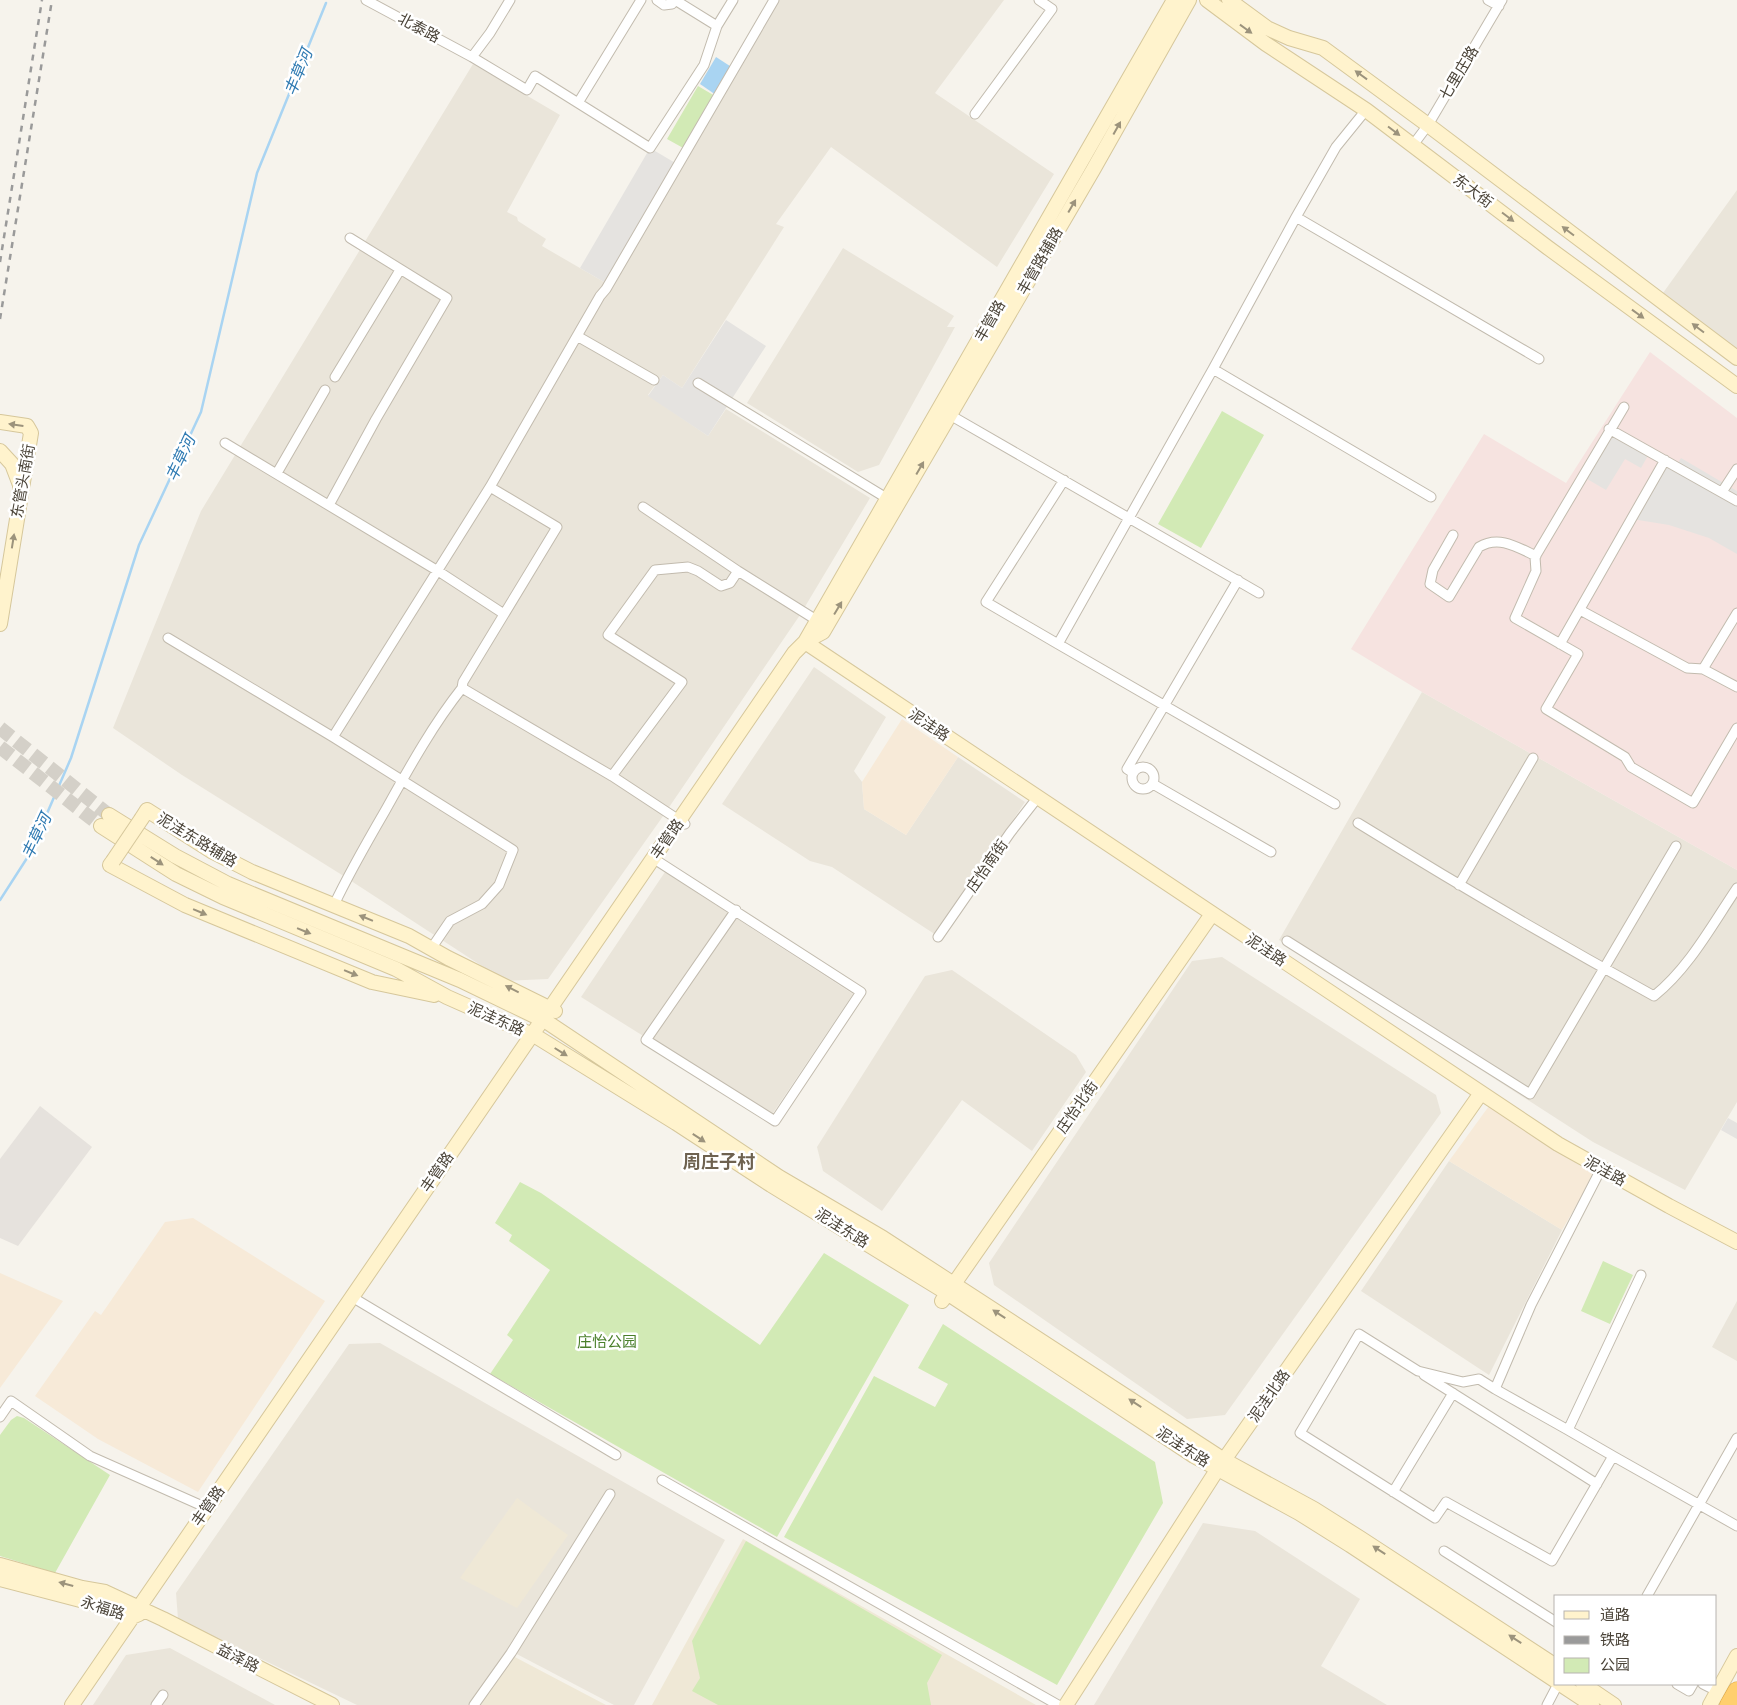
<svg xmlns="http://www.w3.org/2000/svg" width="1737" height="1705" viewBox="0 0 1737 1705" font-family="Rubik,'Noto Sans SC',sans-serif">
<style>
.residential{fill:#eae5da}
.commercial{fill:#f7ead8}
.industrial{fill:#e6e2dd}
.education{fill:#efe8d6}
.medical{fill:#f6e3e0}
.green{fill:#d2eab5}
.parking{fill:#e5e3e0}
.water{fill:#a9d4f2}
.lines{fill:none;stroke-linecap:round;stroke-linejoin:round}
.stream{stroke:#a9d4f2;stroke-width:2.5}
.secondary-tunnel{stroke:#d4d0c8;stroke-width:14;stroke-dasharray:14 7;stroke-linecap:butt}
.street-casing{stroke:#c2bbae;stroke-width:11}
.secondary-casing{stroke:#d6c79b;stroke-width:16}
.highway-casing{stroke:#e0a43c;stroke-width:19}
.street{stroke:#fff;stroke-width:9}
.secondary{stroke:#fff3cd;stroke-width:14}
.highway{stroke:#ffcf6e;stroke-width:18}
.rail{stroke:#9a9a9a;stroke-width:2.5;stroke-dasharray:6 6;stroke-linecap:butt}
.secondary-bridge-casing{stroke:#d6c79b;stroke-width:16;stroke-linecap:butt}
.secondary-bridge{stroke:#fff3cd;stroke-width:14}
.oneway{fill:#9c937c}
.labels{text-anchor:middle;stroke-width:5;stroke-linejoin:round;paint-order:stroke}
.street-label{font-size:15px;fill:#4b4439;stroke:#fff}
.park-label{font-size:15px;fill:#4a7f2a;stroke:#fff}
.water-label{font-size:16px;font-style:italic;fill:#2e7ab2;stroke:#fff}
.quarter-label{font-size:18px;font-weight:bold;fill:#6e6250;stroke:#fff}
</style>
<rect width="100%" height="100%" fill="#f6f3ec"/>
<path class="residential" d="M 775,0 L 1004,0 L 935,93 L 1054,174 L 997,267 L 831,147 L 776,224 L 784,227 L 682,388 L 663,375 L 653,388 L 648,395 L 708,436 L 726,409 L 870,498 L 800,615 L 661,819 L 548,979 L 505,981 L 342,875 L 182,775 L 113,728 L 201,511 L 473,64 L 560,115 L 507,212 L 517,217 L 518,221 L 546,239 L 542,246 L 604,282 Z
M 1737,190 L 1737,349 L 1663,293 Z
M 843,248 L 954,316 L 947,327 L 955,327 L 879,465 L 858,472 L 747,403 Z
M 814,667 L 886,717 L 854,771 L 862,782 L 864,809 L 906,835 L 958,757 L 1025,802 L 936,935 L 832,867 L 810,861 L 722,804 Z
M 1422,692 L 1737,870 L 1737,1102 L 1685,1190 L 1593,1142 L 1279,940 Z
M 665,872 L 853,994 L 771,1116 L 581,997 Z
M 1222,957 L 1436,1095 L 1441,1113 L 1225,1415 L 1187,1419 L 994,1285 L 989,1263 L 1192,961 Z
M 952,970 L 1076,1055 L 1086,1072 L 1032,1151 L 962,1100 L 882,1211 L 823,1171 L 817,1147 L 925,976 Z
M 1449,1161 L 1562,1230 L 1489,1375 L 1361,1291 Z
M 1737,1301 L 1737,1361 L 1712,1347 Z
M 380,1343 L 725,1540 L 634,1705 L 614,1705 L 511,1651 L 473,1705 L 357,1705 L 178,1619 L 176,1593 L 349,1344 Z
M 1203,1523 L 1255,1531 L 1360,1599 L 1321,1666 L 1387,1705 L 1094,1705 Z
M 170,1648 L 275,1705 L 93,1705 L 126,1655 Z"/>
<path class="commercial" d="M 902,719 L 958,757 L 906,835 L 864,809 L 862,782 Z
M 1489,1106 L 1594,1175 L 1562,1230 L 1449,1161 Z
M 193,1218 L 325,1301 L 198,1492 L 98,1439 L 35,1396 L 95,1311 L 101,1315 L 165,1222 Z
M 0,1273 L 63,1301 L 0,1388 Z"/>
<path class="industrial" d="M 40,1106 L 92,1147 L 18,1246 L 0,1238 L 0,1159 Z"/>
<path class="education" d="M 517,1498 L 568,1535 L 517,1608 L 460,1578 Z
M 743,1539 L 1036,1705 L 652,1705 Z
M 511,1655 L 606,1705 L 477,1705 Z"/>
<path class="medical" d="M 1650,352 L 1737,418 L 1737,870 L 1422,692 L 1351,649 L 1484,434 L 1566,483 Z"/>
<path class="green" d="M 698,86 L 715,96 L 685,149 L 667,139 Z
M 1222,411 L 1264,435 L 1201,548 L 1158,524 Z
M 520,1182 L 541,1193 L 760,1345 L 824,1253 L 909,1305 L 777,1537 L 490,1374 L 513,1340 L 507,1335 L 550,1270 L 509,1241 L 512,1235 L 495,1223 Z
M 1603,1261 L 1633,1275 L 1610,1324 L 1581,1311 Z
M 943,1324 L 1155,1462 L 1163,1503 L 1057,1685 L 784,1537 L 874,1376 L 935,1407 L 948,1384 L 918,1368 Z
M 17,1416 L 24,1418 L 110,1475 L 55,1573 L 0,1556 L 0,1435 L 11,1420 Z
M 746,1541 L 942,1655 L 927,1683 L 931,1705 L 718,1705 L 692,1691 L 700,1678 L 692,1641 Z"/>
<path class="parking" d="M 650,148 L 677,164 L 607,281 L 604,282 L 580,268 Z
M 726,320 L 766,346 L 708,436 L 648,396 L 663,375 L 682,388 Z
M 1609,429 L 1650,452 L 1641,468 L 1625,459 L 1606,490 L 1582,476 Z
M 1681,458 L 1737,491 L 1737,554 L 1709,538 L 1669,525 L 1632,519 L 1665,460 L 1676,466 Z
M 1728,1118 L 1737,1123 L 1737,1139 L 1721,1130 Z"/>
<path class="water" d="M 716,57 L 733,68 L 716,95 L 700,84 Z"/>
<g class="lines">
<path class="stream" d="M 0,900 L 29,855 L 71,758 L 139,545 L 201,412 L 257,173 L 326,3"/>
<path class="secondary-tunnel" d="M 0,728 L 109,815
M 0,747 L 101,826"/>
<g class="street-casing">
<path id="street" d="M 366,0 L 472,57 L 527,90 L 535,76 L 650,148 L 704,65 L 717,26 L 733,0
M 657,0 L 664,5 L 672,4 L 675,0
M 675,0 L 717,26
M 1488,0 L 1499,6
M 472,57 L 490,33 L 510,0
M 578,103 L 641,0
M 975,114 L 1052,9 L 1039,0
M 1413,145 L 1428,125 L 1502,0
M 1296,217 L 1539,359
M 577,336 L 654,380
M 1213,369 L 1431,497
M 335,377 L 400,270
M 698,383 L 888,499
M 1624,407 L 1535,557 L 1536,571 L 1515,618 L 1578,654 L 1546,709 L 1625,757 L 1631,767 L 1693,803 L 1737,728
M 950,415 L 1259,593
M 1609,429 L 1737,501
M 225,443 L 438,571 L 504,614
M 277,473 L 325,390
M 1722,492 L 1737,469
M 329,505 L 376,419 L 447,298 L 350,238
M 643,507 L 738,571 L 818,621
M 1453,535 L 1433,570 L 1430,584 L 1449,597 L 1479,547 C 1499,535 1517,547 1536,556
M 1580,610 L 1687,668 L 1703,669
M 1737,613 L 1703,669 L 1737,687
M 168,638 L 333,737 L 513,850 L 499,885 L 482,904 L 450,921 L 435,943
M 1058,644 L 986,602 L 1064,480
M 1560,644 L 1665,460
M 462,688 L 612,776 L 685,824
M 333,737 L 490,487 L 600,296 L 606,289 L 774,0
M1132 778a11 11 0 1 1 22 0a11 11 0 1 1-22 0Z
M 1133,773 L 1127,769 L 1238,580
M 612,776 L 682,682 L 608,635 L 655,570 L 688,567 L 698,571 L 721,586 L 730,583 L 738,571
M 1153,784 L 1271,852
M 1335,804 L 1058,644 L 1213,369 L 1296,217 L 1336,147 L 1366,110
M 1358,823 C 1455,883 1554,941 1654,996 C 1689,968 1712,925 1737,888
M 659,862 L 861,992 L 775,1121 L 646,1040 L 736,910
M 1459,885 L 1533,758
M 334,905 C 349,873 367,842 385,811 C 409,768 432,726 462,688 L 463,682 L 557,527 L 490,487
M 938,937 L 1010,833 L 1038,797
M 1287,941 L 1530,1094 L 1676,846
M 1601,1169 L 1531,1305 L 1495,1389 L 1479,1379 L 1463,1382 L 1418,1371 L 1359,1334 L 1300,1433 L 1435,1518 L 1446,1502 L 1552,1561 L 1613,1456 L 1737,1526
M 357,1300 L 616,1455
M 1424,1375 L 1597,1484
M 1495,1389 L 1568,1430
M 0,1417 L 11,1401 L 90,1456 L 207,1508
M 1613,1456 L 1568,1430 L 1641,1275
M 662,1480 L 1058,1705
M 1393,1492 L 1453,1393
M 1444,1551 L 1556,1622
M 1647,1596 L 1737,1438
M 1677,1684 L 1689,1691 L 1693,1684
M 1703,1684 L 1717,1691
M 156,1705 L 163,1695
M 474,1705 L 511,1653 L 610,1494
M 1547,1705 L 1558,1684"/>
</g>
<g class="secondary-casing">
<path id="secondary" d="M 1207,0 L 1266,44 L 1366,110 L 1547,247 L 1737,386
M 1229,0 L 1267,28 L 1289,38 L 1323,48 L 1428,125 L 1737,358
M 0,422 L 27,426 L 31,433 L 0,624
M 0,451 L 12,464 L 20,485 L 20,488
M 806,641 L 823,632 L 1093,170 L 1189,0
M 805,642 L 1558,1144 L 1669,1206 L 1737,1242
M 109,815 L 175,856 L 228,884 L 460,980 L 547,1022 L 779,1177 L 883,1238 L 1224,1460 L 1314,1509 L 1360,1538 L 1556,1666
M 142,818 L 147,810 L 213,852 L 252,872 L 409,936 L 448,958 L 555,1011
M 101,826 L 176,874 L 223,897 L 396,969 L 447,997 L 537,1037 L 676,1123 L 771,1185 L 947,1293 L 1194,1456 L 1299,1513 L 1350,1545 L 1556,1681
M 113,861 L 110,865 L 185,905 L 372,982 L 434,995
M 942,1301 L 1212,914
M 0,1565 L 82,1588 L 105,1592 L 163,1619 L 332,1705
M 0,1579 L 88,1602 L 132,1617 L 139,1614
M 1560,1684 L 1592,1705
M 1583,1684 L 1614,1705
M 72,1705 L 794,653 L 805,642 L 1174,0
M 1066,1705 L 1217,1470 L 1481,1093
M 1710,1705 L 1737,1656"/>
</g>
<g class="highway-casing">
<path id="highway" d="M 1729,1705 L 1737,1691"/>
</g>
<use href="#street" class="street"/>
<use href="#secondary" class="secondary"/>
<use href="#highway" class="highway"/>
<path class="rail" d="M 0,262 L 42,0
M 0,319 L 52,0"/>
<g class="secondary-bridge-casing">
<path id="secondary-bridge" d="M 113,861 L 142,818"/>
</g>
<use href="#secondary-bridge" class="secondary-bridge"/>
</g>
<defs><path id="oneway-solid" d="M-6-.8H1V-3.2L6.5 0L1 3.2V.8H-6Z" transform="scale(1.25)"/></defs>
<g class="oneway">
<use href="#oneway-solid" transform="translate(1246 29) rotate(36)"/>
<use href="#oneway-solid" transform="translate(1361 75) rotate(-144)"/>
<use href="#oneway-solid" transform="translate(1117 128) rotate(-61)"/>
<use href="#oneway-solid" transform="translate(1394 131) rotate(37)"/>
<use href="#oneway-solid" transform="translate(1072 206) rotate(-60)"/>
<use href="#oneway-solid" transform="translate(1508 217) rotate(37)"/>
<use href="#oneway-solid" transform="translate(1568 231) rotate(-143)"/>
<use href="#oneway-solid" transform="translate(1638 314) rotate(36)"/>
<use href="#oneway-solid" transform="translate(1698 328) rotate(-143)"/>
<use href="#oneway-solid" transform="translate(16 425) rotate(-172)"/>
<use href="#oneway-solid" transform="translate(920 468) rotate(-60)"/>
<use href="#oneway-solid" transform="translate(13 541) rotate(-81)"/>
<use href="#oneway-solid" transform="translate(838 608) rotate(-59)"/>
<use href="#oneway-solid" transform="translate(157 861) rotate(33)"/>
<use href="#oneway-solid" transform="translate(200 912) rotate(23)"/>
<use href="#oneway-solid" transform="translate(366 918) rotate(-158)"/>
<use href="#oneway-solid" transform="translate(304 931) rotate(22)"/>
<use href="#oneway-solid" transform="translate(351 973) rotate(22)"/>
<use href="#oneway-solid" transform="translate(512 989) rotate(-153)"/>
<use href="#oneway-solid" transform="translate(561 1052) rotate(32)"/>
<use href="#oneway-solid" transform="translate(699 1138) rotate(33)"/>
<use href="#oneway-solid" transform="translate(999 1314) rotate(-147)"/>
<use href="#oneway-solid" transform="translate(1135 1403) rotate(-147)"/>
<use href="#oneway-solid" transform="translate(1379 1550) rotate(-147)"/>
<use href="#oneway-solid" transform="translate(66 1584) rotate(-165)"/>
<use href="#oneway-solid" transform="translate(1515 1639) rotate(-147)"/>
</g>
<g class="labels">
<g class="street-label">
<text transform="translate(419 28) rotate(28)" y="5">北泰路</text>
<text transform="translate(1459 73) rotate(-59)" y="5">七里庄路</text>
<text transform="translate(1473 191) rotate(37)" y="5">东大街</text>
<text transform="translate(1040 261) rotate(-60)" y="5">丰管路辅路</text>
<text transform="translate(990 321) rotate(-60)" y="5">丰管路</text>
<text transform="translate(23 481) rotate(-80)" y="5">东管头南街</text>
<text transform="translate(929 725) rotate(34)" y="5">泥洼路</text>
<text transform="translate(667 839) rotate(-55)" y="5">丰管路</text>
<text transform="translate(197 840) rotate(31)" y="5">泥洼东路辅路</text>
<text transform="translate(987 866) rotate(-55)" y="5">庄怡南街</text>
<text transform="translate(1266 950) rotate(34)" y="5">泥洼路</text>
<text transform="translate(496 1019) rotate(24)" y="5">泥洼东路</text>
<text transform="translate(1077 1107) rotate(-55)" y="5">庄怡北街</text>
<text transform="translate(1605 1171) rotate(29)" y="5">泥洼路</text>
<text transform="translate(437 1172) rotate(-55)" y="5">丰管路</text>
<text transform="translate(842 1228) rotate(32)" y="5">泥洼东路</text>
<text transform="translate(1269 1396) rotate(-55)" y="5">泥洼北路</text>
<text transform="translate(1183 1447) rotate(33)" y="5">泥洼东路</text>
<text transform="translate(208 1506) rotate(-55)" y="5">丰管路</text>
<text transform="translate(103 1608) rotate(18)" y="5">永福路</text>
<text transform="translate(238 1658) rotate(27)" y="5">益泽路</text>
</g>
<g class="park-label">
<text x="607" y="1347">庄怡公园</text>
</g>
<g class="water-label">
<text transform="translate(298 72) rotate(-68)" y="6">丰草河</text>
<text transform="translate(180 458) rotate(-65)" y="6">丰草河</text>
<text transform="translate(36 836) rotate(-65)" y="6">丰草河</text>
</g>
<g class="quarter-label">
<text x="719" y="1168">周庄子村</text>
</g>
</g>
<rect x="1554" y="1595" width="162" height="90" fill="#ffffff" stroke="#b7b4b0"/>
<rect x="1564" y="1611" width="25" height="8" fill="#fff3cd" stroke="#b7b4b0"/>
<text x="1600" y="1620" font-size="15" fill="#4b4439">道路</text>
<rect x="1564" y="1636" width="25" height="8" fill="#9a9a9a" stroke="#b7b4b0"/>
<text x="1600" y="1645" font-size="15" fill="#4b4439">铁路</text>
<rect x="1564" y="1658" width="25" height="15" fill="#d2eab5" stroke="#b7b4b0"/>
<text x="1600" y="1670" font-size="15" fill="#4b4439">公园</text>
</svg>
